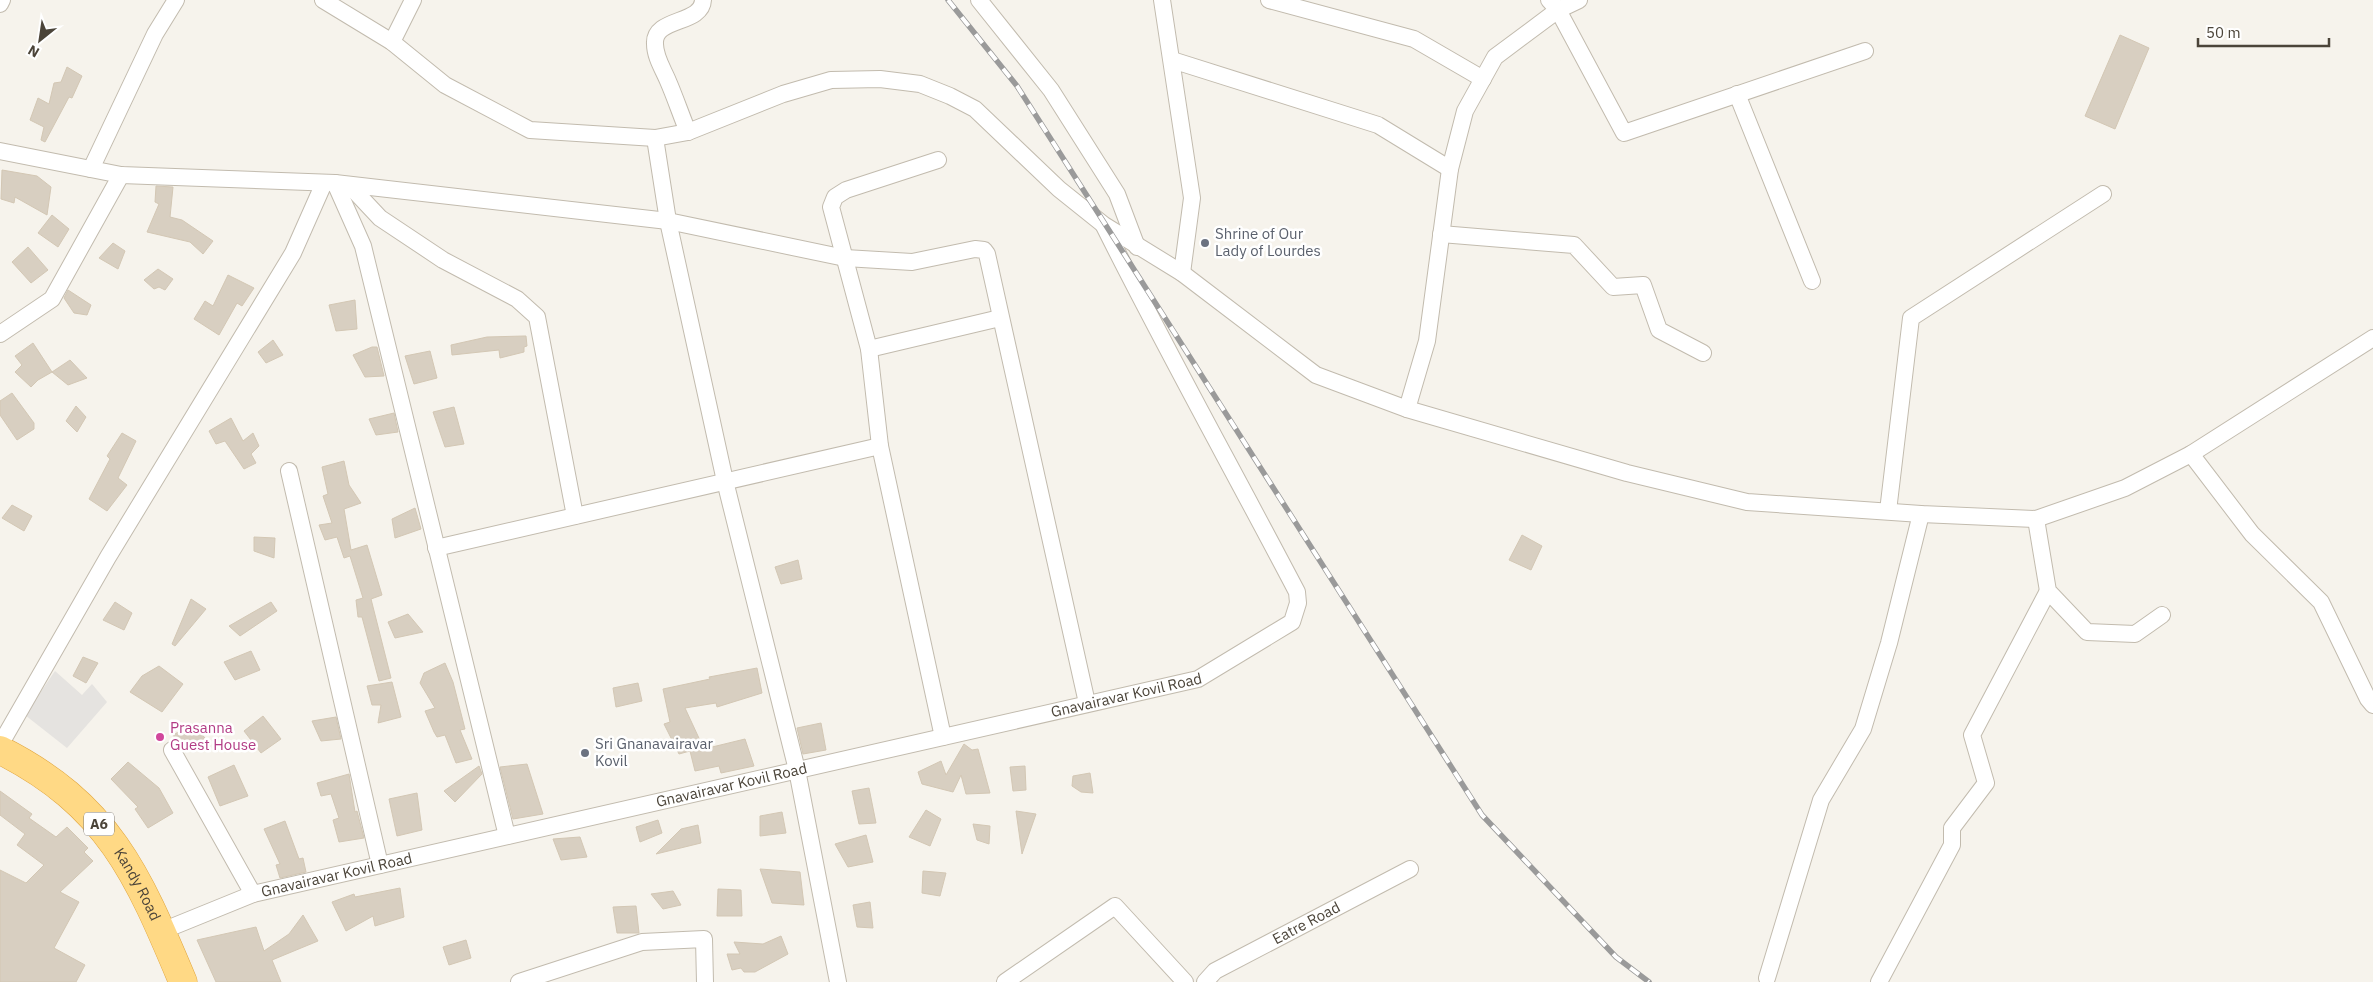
<svg xmlns="http://www.w3.org/2000/svg" width="2373" height="982" viewBox="0 0 2373 982" font-family="'IBM Plex Sans',sans-serif">
<style>
.parking{fill:#e5e3e0}
.building{fill:#d8cfc1;stroke:#d3c7b4}
.lines{fill:none;stroke-linecap:round;stroke-linejoin:round}
.minor-casing{stroke:#c2bbae;stroke-width:18}
.trunk-casing{stroke:#e0a43c;stroke-width:29}
.minor{stroke:#fff;stroke-width:16}
.trunk{stroke:#ffd985;stroke-width:28}
.rail-casing{stroke:#9a9a9a;stroke-width:5.5}
.rail{stroke:#fff;stroke-width:4;stroke-dasharray:11;stroke-linecap:butt}
.worship-dot{fill:#6b7280;stroke:#fff;stroke-width:2}
.hotel-dot{fill:#d1479c;stroke:#fff;stroke-width:2}
.labels{text-anchor:middle;stroke-width:5;stroke-linejoin:round;paint-order:stroke}
.shield{fill:#fff;stroke:#817c74;stroke-width:1}
.shield-label{font-size:14px;font-weight:bold;fill:#4b4439}
.worship-label{font-size:15px;fill:#5b616d;stroke:#fff;text-anchor:start}
.street-label{font-size:15px;fill:#4b4439;stroke:#fff}
.hotel-label{font-size:15px;fill:#b23c85;stroke:#fff;text-anchor:start}
</style>
<rect width="100%" height="100%" fill="#f6f3ec"/>
<path class="parking" d="M 55,671 L 82,695 L 92,684 L 107,702 L 67,748 L 25,715 Z"/>
<path class="building" d="M 2120,35 L 2149,48 L 2115,129 L 2085,116 Z
M 67,67 L 82,76 L 72,98 L 69,97 L 45,142 L 41,140 L 44,127 L 30,120 L 38,98 L 49,104 L 54,83 L 61,82 Z
M 2,170 L 37,176 L 51,187 L 47,215 L 15,197 L 14,203 L 1,199 Z
M 156,186 L 173,187 L 170,217 L 182,220 L 213,241 L 203,254 L 190,242 L 147,232 L 159,204 L 155,202 Z
M 52,215 L 69,229 L 58,247 L 38,233 Z
M 113,243 L 125,251 L 118,269 L 99,258 Z
M 28,247 L 48,270 L 31,283 L 12,262 Z
M 158,269 L 173,279 L 165,290 L 159,287 L 154,289 L 144,280 Z
M 228,275 L 254,288 L 242,306 L 237,303 L 219,335 L 194,319 L 205,301 L 213,306 Z
M 68,290 L 91,305 L 87,315 L 74,313 L 64,298 Z
M 355,300 L 357,329 L 336,331 L 329,305 Z
M 524,336 L 526,336 L 527,346 L 524,347 L 524,352 L 500,358 L 499,350 L 452,355 L 451,345 L 487,337 Z
M 273,340 L 283,355 L 266,363 L 258,352 Z
M 33,343 L 52,372 L 38,380 L 31,387 L 15,372 L 22,365 L 15,356 Z
M 372,347 L 377,347 L 384,376 L 365,377 L 353,355 Z
M 430,351 L 437,378 L 414,384 L 405,356 Z
M 70,360 L 87,378 L 68,385 L 52,372 Z
M 12,393 L 34,423 L 34,429 L 17,440 L 0,415 L 0,401 Z
M 76,406 L 86,417 L 77,432 L 66,421 Z
M 454,407 L 464,444 L 445,447 L 433,412 Z
M 394,413 L 398,432 L 376,435 L 369,419 Z
M 231,418 L 243,441 L 253,433 L 259,446 L 251,454 L 256,463 L 244,469 L 225,441 L 216,444 L 209,431 Z
M 122,433 L 136,441 L 118,478 L 127,485 L 107,511 L 89,499 L 110,459 L 107,456 Z
M 344,461 L 349,485 L 361,503 L 344,509 L 351,550 L 367,545 L 382,595 L 371,599 L 391,678 L 379,681 L 362,617 L 358,617 L 356,600 L 363,598 L 350,556 L 344,558 L 337,537 L 325,540 L 319,525 L 332,523 L 323,496 L 328,494 L 322,467 Z
M 12,505 L 32,516 L 24,531 L 2,518 Z
M 415,508 L 421,529 L 395,538 L 392,519 Z
M 1522,535 L 1542,546 L 1531,570 L 1509,560 Z
M 254,537 L 275,538 L 274,558 L 254,551 Z
M 798,560 L 802,579 L 781,584 L 775,567 Z
M 191,599 L 206,609 L 175,646 L 172,644 Z
M 115,602 L 132,613 L 124,630 L 103,620 Z
M 271,602 L 277,611 L 240,636 L 229,626 Z
M 408,614 L 423,632 L 395,638 L 388,622 Z
M 251,651 L 260,670 L 235,680 L 224,662 Z
M 83,657 L 98,663 L 86,683 L 73,676 Z
M 445,663 L 453,682 L 465,729 L 460,730 L 472,759 L 456,763 L 445,735 L 437,737 L 434,732 L 425,711 L 435,708 L 420,683 L 424,673 Z
M 159,666 L 183,684 L 162,712 L 130,692 L 142,676 Z
M 757,668 L 762,693 L 717,707 L 716,703 L 685,708 L 704,749 L 745,739 L 754,766 L 721,773 L 719,766 L 695,771 L 690,751 L 679,754 L 664,724 L 670,722 L 663,689 L 710,679 L 709,677 Z
M 392,682 L 401,717 L 378,723 L 381,705 L 372,705 L 367,686 Z
M 638,683 L 642,701 L 616,707 L 613,688 Z
M 263,716 L 281,739 L 261,753 L 244,731 Z
M 336,717 L 341,739 L 321,741 L 312,721 Z
M 821,723 L 826,750 L 803,754 L 797,728 Z
M 193,724 L 205,738 L 185,752 L 173,735 Z
M 964,744 L 972,750 L 978,749 L 990,793 L 966,794 L 961,775 L 953,792 L 922,784 L 918,772 L 941,761 L 946,775 Z
M 128,762 L 159,788 L 173,813 L 148,828 L 135,809 L 138,807 L 111,779 Z
M 527,764 L 543,814 L 513,819 L 500,767 Z
M 234,765 L 248,796 L 220,806 L 208,777 Z
M 479,766 L 482,774 L 455,802 L 444,791 Z
M 1025,766 L 1026,790 L 1013,791 L 1010,767 Z
M 1090,773 L 1093,793 L 1081,792 L 1072,786 L 1073,776 Z
M 349,774 L 355,812 L 357,811 L 364,838 L 339,842 L 333,820 L 339,818 L 331,794 L 321,796 L 317,783 Z
M 869,788 L 876,823 L 859,824 L 852,791 Z
M 0,791 L 32,814 L 29,818 L 56,837 L 67,827 L 88,848 L 84,852 L 93,861 L 60,892 L 79,902 L 54,948 L 85,965 L 76,982 L 0,982 L 0,870 L 26,883 L 44,865 L 17,845 L 25,834 L 0,815 Z
M 417,793 L 422,830 L 397,836 L 389,799 Z
M 926,810 L 941,819 L 930,846 L 909,837 Z
M 1016,811 L 1036,814 L 1022,854 Z
M 782,812 L 786,833 L 760,836 L 760,816 Z
M 658,820 L 662,833 L 640,842 L 636,827 Z
M 285,821 L 299,859 L 303,858 L 306,872 L 280,878 L 276,865 L 280,864 L 264,829 Z
M 973,824 L 990,826 L 989,844 L 977,840 Z
M 698,825 L 701,843 L 656,854 L 681,829 Z
M 866,835 L 873,862 L 848,867 L 835,844 Z
M 580,837 L 587,857 L 561,860 L 553,839 Z
M 760,869 L 800,872 L 804,905 L 772,903 Z
M 923,871 L 946,873 L 940,896 L 922,893 Z
M 400,888 L 404,917 L 375,926 L 373,916 L 346,931 L 332,902 L 354,894 L 355,897 Z
M 718,889 L 741,890 L 742,916 L 717,916 Z
M 673,891 L 681,905 L 663,909 L 651,894 Z
M 870,902 L 873,928 L 857,927 L 853,905 Z
M 636,906 L 639,933 L 617,933 L 613,907 Z
M 303,915 L 318,941 L 272,960 L 281,982 L 216,982 L 197,940 L 256,927 L 264,951 L 289,934 Z
M 781,936 L 788,954 L 755,972 L 744,972 L 741,968 L 732,970 L 727,954 L 740,954 L 734,942 L 763,944 Z
M 466,940 L 471,958 L 449,965 L 443,947 Z"/>
<g class="lines">
<g class="minor-casing">
<g id="minor">
<path d="M 323,0 L 392,42 L 445,85 L 530,130 L 655,138 L 688,132 L 783,94 L 831,80 L 880,79 L 920,84 L 950,96 L 975,109 L 1059,189 L 1104,225 L 1182,273 L 1316,375 L 1407,409 L 1427,341 L 1450,169 L 1465,111 L 1495,57 L 1558,10 L 1579,0"/>
<path d="M 979,0 L 1051,90 L 1117,194 L 1137,247"/>
<path d="M 1162,0 L 1192,198 L 1182,273"/>
<path d="M 1269,0 L 1414,39 L 1483,79"/>
<path d="M 1549,0 L 1558,10 L 1624,133 L 1865,51"/>
<path d="M 0,4 L 2,0"/>
<path d="M 392,42 L 413,0"/>
<path d="M 1172,60 L 1378,125 L 1450,169"/>
<path d="M 1737,94 L 1812,281"/>
<path d="M 688,132 C 681,115 675,97 668,81 C 663,69 655,57 655,44 C 653,17 702,25 703,0"/>
<path d="M 655,138 L 668,221 L 725,481 L 797,770 L 838,982"/>
<path d="M 0,151 L 121,175 L 335,183 L 668,221 L 845,258 L 912,262 L 975,249 L 984,250 L 987,254 L 1087,703"/>
<path d="M 938,160 L 846,190 L 835,197 L 831,207 L 869,349 L 880,446 L 943,737"/>
<path d="M 91,169 L 155,34 L 176,0"/>
<path d="M 335,183 L 363,246 L 507,836"/>
<path d="M 349,185 L 380,218 L 443,260 L 517,299 L 537,317 L 575,516"/>
<path d="M 1441,234 L 1574,245 L 1613,287 L 1643,285 L 1659,330 L 1703,353"/>
<path d="M 0,334 L 52,299 L 121,175"/>
<path d="M 869,349 L 1000,318"/>
<path d="M 1407,409 L 1627,473 L 1747,502 L 1921,514 L 2036,519 L 2125,488 L 2191,454 L 2373,338"/>
<path d="M 2191,454 L 2252,534 L 2321,602 L 2368,699 L 2373,705"/>
<path d="M 289,471 L 380,865"/>
<path d="M 1888,511 L 1911,318 L 2103,194"/>
<path d="M 2036,519 L 2048,591 L 2087,632 L 2135,634 L 2162,615"/>
<path d="M 436,548 L 880,446"/>
<path d="M 0,745 L 108,557 L 293,253 L 324,183"/>
<path d="M 172,750 L 253,894"/>
<path id="s1" d="M 162,931 L 253,894 L 1198,679 L 1292,622 L 1298,603 L 1297,592 C 1233,470 1166,350 1104,226"/>
<path d="M 1767,978 L 1821,800 L 1863,729 L 1889,643 L 1921,514"/>
<path d="M 519,982 L 642,942 L 704,939 L 705,982"/>
<path d="M 1005,982 L 1115,906 L 1185,982"/>
<path id="s2" d="M 1205,982 L 1215,971 L 1410,869"/>
<path d="M 1879,982 L 1952,845 L 1952,828 L 1986,783 L 1972,735 L 2048,591"/>
</g>
</g>
<g class="trunk-casing">
<g id="trunk">
<path id="s3" d="M 0,750 C 109,805 138,875 183,982"/>
</g>
</g>
<use href="#minor" class="minor"/>
<use href="#trunk" class="trunk"/>
<g class="rail-casing">
<path id="rail" d="M 948,0 L 1017,86 L 1482,815 L 1616,957 L 1649,982"/>
</g>
<use href="#rail" class="rail"/>
</g>
<g class="worship-dot">
<circle cx="1205" cy="243" r="5"/>
<circle cx="585" cy="753" r="5"/>
</g>
<circle class="hotel-dot" cx="160" cy="737" r="5"/>
<g class="labels">
<rect class="shield" x="84" y="812.5" width="30" height="23" rx="4"/>
<g class="shield-label">
<text x="99" y="829">A6</text>
</g>
<g class="worship-label">
<text x="1215" y="239">Shrine of Our<tspan x="1215" dy="17">Lady of Lourdes</tspan></text>
<text x="595" y="749">Sri Gnanavairavar<tspan x="595" dy="17">Kovil</tspan></text>
</g>
<g class="street-label">
<text dy="5" stroke="none"><textPath href="#s1" startOffset="994">Gnavairavar Kovil Road</textPath></text>
<text dy="5" stroke="none"><textPath href="#s1" startOffset="589">Gnavairavar Kovil Road</textPath></text>
<text dy="5" stroke="none"><textPath href="#s1" startOffset="184">Gnavairavar Kovil Road</textPath></text>
<text dy="5" stroke="none"><textPath href="#s3" startOffset="196">Kandy Road</textPath></text>
<text dy="5" stroke="none"><textPath href="#s2" startOffset="118">Eatre Road</textPath></text>
</g>
<g class="hotel-label">
<text x="170" y="733">Prasanna<tspan x="170" dy="17">Guest House</tspan></text>
</g>
</g>
<g transform="translate(40 40) rotate(210)" stroke="#ffffff" stroke-width="4" paint-order="stroke">
<path d="M0-4L9 19L0 12L-9 19Z" fill="#4b4439"/>
<text y="-8" font-size="14" font-weight="bold" text-anchor="middle" fill="#4b4439">N</text>
</g>
<path d="M2198 38v8h131v-8" fill="none" stroke="#4b4439" stroke-width="2.5"/>
<text x="2206" y="38" font-size="15" fill="#4b4439" stroke="#ffffff" stroke-width="4" paint-order="stroke">50 m</text>
</svg>
